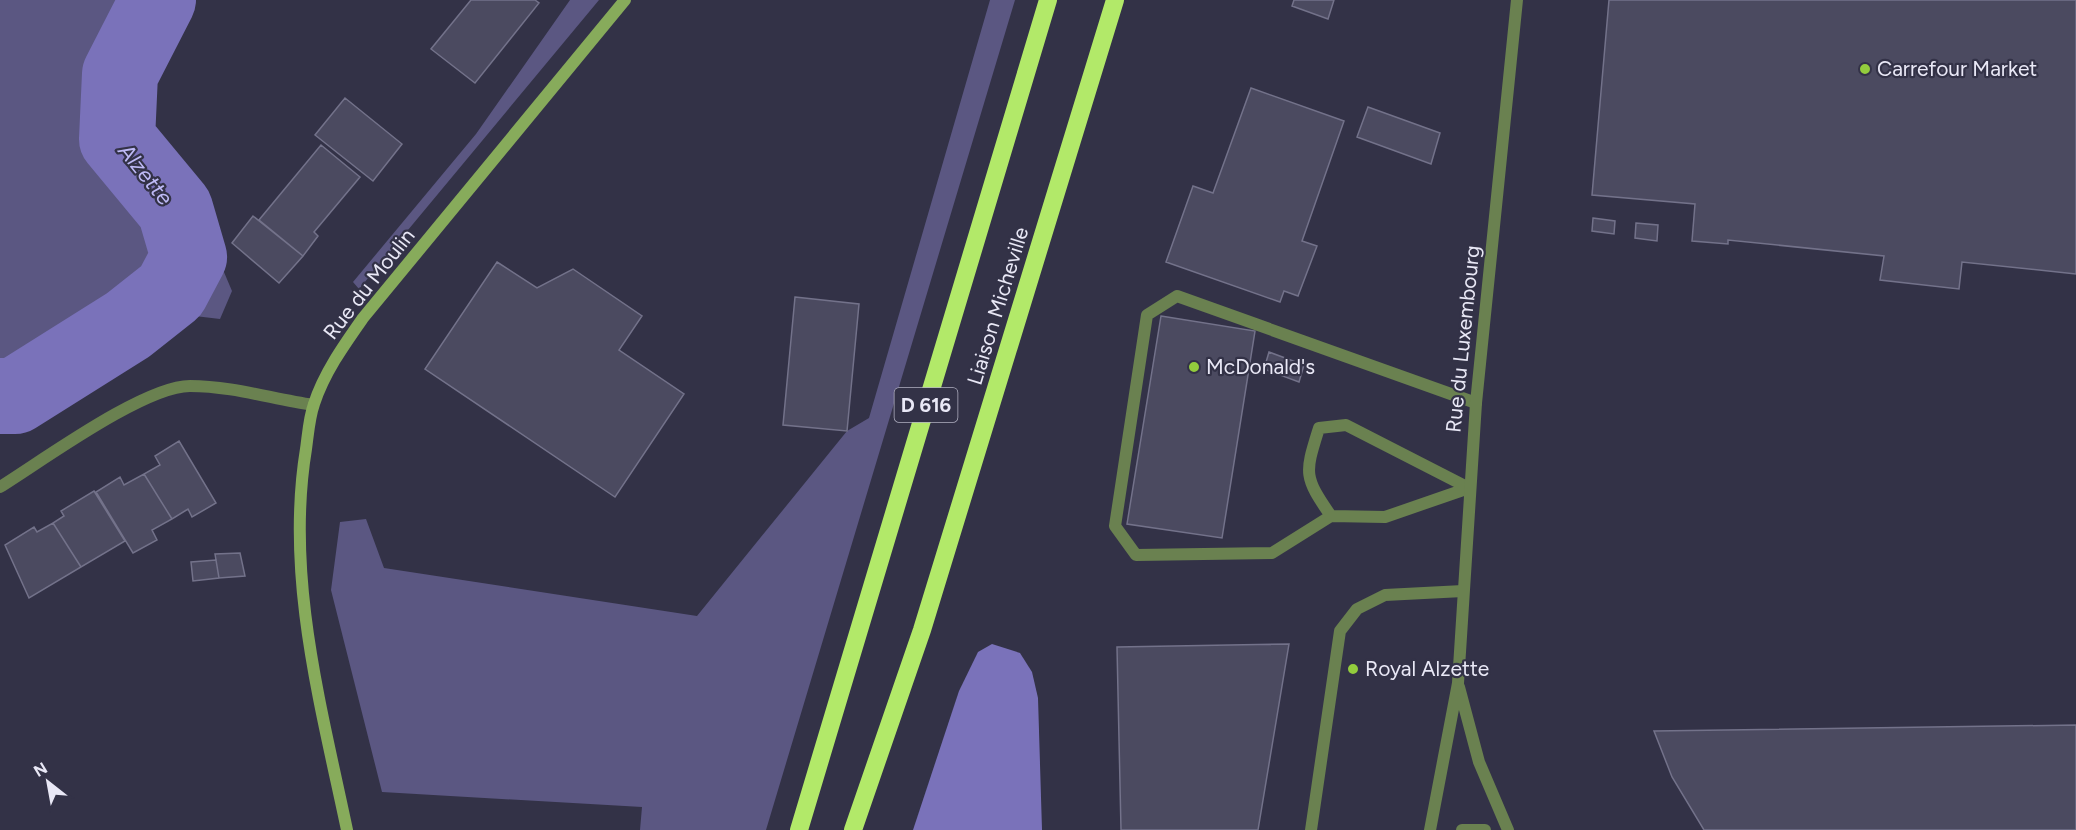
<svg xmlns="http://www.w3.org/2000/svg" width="2076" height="830" viewBox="0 0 2076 830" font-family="Figtree,sans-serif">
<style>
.green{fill:#5b5782}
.water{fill:#7a72ba}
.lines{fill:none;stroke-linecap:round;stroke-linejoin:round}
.river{stroke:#7a72ba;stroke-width:76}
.building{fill:#4b4a60;stroke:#73728a;stroke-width:1.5}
.lane{stroke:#6a8150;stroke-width:12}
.street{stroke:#6a8150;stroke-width:12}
.secondary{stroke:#87ab5b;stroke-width:12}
.highway{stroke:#b2e969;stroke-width:18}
.poi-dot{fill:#93cc3d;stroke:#333247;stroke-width:2}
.labels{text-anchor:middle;stroke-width:4.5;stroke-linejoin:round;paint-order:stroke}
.shield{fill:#333247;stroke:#b2b1c2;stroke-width:1.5}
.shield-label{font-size:20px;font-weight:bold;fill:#e9e8f6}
.poi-label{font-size:21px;fill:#e9e8f6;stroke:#333247;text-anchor:start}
.street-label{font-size:21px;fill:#e9e8f6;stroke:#333247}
.water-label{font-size:22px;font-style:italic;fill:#bebaf6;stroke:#333247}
</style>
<rect width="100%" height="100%" fill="#333247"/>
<path class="green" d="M 0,0 L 182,0 L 127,104 L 174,154 L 232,291 L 220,319 L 178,314 L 0,423 Z
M 570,0 L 599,0 L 359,289 L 353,282 L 476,134 Z
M 990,0 L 1015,0 L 766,830 L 640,830 L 642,807 L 382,792 L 331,590 L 340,522 L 366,519 L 384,568 L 697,616 L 847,431 L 869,418 Z"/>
<path class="water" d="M 992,644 L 1020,653 L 1032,672 L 1038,698 L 1042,830 L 913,830 L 959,691 L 978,652 Z"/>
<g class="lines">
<path class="river" d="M 0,396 L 15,396 L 128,325 L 171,291 L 189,257 L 175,209 L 117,139 L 120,74 L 158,0"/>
</g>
<path class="building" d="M 471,0 L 535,0 L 539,3 L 475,83 L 431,49 Z
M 1294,0 L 1334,0 L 1328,19 L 1292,6 Z
M 1609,0 L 2076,0 L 2076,274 L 1962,262 L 1959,289 L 1880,280 L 1884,256 L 1728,240 L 1728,244 L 1692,241 L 1695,204 L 1592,195 Z
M 1251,88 L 1344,121 L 1302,241 L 1317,246 L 1298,296 L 1284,291 L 1280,302 L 1166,262 L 1193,186 L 1213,193 Z
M 345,98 L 402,144 L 373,181 L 315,135 Z
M 1368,107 L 1440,133 L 1431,164 L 1357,137 Z
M 321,145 L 360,177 L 314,232 L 318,236 L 303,256 L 259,220 Z
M 253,216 L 303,256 L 279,283 L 232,243 Z
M 1593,218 L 1615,221 L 1614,234 L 1592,231 Z
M 1636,223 L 1658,225 L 1657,241 L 1635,238 Z
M 497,262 L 537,288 L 573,269 L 642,316 L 619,350 L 684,394 L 615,497 L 425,369 Z
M 795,297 L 859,304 L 847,431 L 783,425 Z
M 1161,316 L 1255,331 L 1222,538 L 1127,524 Z
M 1269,352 L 1304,365 L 1299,382 L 1264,369 Z
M 179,441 L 216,503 L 192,517 L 188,509 L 172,519 L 144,474 L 160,465 L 155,456 Z
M 144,474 L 172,519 L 152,530 L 157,540 L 133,553 L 96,492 L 120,477 L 124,485 Z
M 94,491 L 125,541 L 81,567 L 53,523 L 64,516 L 61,511 Z
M 53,523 L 81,567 L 29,598 L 5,545 L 34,527 L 37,532 Z
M 240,553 L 245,576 L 219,578 L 215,554 Z
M 216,560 L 219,578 L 193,581 L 191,562 Z
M 1289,644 L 1258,830 L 1121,830 L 1117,647 Z
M 2076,725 L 2076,830 L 1704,830 L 1672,777 L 1654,731 Z"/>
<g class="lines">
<path class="lane" d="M 1331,516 C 1303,476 1305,473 1319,428 L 1346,425 L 1469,488 L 1385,517 L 1331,516 L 1272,553 L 1136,555 L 1115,526 L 1147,315 L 1177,296 L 1476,403
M 1311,830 L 1340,631 L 1357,609 L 1385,595 L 1463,591"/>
<path class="street" d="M 0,487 C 42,461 144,386 190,386 C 232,386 272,399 313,405
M 1459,687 L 1479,762 L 1508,830
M 1430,830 L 1458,683 L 1476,403 L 1517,0
M 1462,830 L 1485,830"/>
<path class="secondary" d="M 347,830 C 321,706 285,576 306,449 C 308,435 309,418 314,404 C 324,373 344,345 363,318 L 625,0"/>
<path class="highway" d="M 799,830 L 1048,0
M 853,830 L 922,630 L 1115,0"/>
</g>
<g class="poi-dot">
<circle cx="1865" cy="69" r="6"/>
<circle cx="1194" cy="367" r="6"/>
<circle cx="1353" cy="669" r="6"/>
</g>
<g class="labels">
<rect class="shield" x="894.5" y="388" width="63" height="34" rx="4.5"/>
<g class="shield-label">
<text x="926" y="412">D 616</text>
</g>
<g class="poi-label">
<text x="1877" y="76">Carrefour Market</text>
<text x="1206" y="374">McDonald's</text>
<text x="1365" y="676">Royal Alzette</text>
</g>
<g class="street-label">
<text transform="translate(369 284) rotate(-52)" y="7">Rue du Moulin</text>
<text transform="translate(998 306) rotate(-73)" y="7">Liaison Micheville</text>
<text transform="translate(1463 339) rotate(-84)" y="7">Rue du Luxembourg</text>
</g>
<g class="water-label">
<text transform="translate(146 174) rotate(51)" y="8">Alzette</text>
</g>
</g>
<g transform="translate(48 782) rotate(329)" stroke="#333247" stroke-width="4.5" paint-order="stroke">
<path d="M0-4.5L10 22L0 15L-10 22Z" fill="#e9e8f6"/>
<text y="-9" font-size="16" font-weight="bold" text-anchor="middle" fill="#e9e8f6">N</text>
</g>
</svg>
